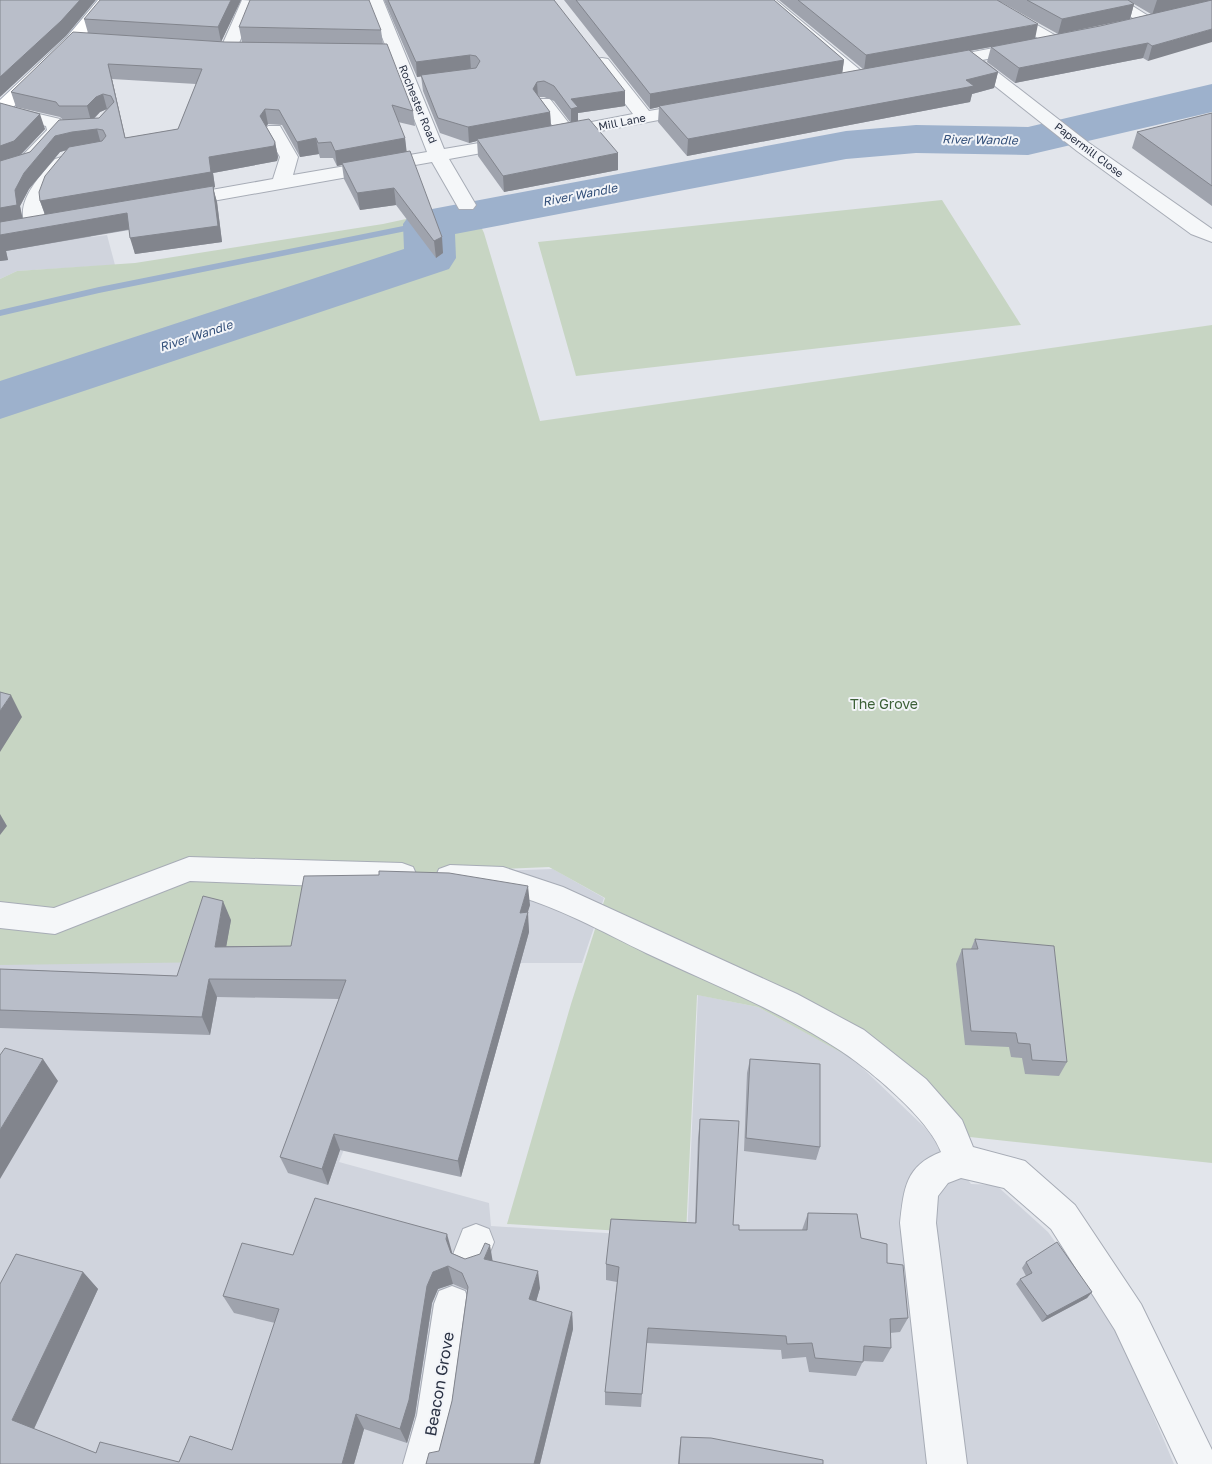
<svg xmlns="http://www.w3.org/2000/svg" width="1212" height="1464" viewBox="0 0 1212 1464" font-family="'Golos Text',sans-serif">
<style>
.built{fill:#d0d4dd}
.green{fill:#c7d5c3}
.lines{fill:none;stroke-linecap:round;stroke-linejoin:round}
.stream{fill:#9db1cc;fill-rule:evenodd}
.river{fill:#9db1cc;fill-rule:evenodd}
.minor-casing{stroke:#a7acb6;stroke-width:2}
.major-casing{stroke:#a1a9b7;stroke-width:2}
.minor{fill:#f5f7f9;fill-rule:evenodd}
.major{fill:#fff;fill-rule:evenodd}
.wall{fill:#9fa3ad;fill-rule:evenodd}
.shaded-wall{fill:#82858d}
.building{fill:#b9bec9;stroke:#82858d;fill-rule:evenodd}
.labels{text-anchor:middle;stroke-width:4;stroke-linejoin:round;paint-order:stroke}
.far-street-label{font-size:11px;fill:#2a3244;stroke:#f2f4f8}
.far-water-label{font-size:12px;font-style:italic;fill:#324f79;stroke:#f2f4f8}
.park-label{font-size:14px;fill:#3c6037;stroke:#f2f4f8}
.near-street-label{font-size:16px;fill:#2a3244;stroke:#f2f4f8}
</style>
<rect width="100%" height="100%" fill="#e2e5eb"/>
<path class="built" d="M 85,221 L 91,237 L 107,235 L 115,265 L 17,271 L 0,279 L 0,236 Z
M 553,869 L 604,898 L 582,963 L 390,963 L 402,1003 L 339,1162 L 489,1203 L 491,1226 L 687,1238 L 698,995 L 758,1007 L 852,1058 L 941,1143 L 971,1184 L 996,1185 L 1048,1232 L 1115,1325 L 1174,1464 L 0,1464 L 0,965 L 468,872 Z"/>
<path class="green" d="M 942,200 L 1021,325 L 576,376 L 538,242 Z
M 471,205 L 484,233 L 540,421 L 1212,325 L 1212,1163 L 970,1137 L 855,1060 L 758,1007 L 697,995 L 686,1235 L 507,1224 L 571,1004 L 605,898 L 549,867 L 503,869 L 295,961 L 0,965 L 0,279 L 17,271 L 135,263 L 383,224 Z"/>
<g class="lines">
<path class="stream" d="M 428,221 L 431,222 L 431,226 L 99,293 L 0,316 L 0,310 L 99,287 Z"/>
<path class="river" d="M 1212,84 L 1212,112 L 1028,155 L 916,153 L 846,159 L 455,234 L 456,258 L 449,269 L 0,419 L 0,381 L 404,249 L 403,224 L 411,213 L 846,131 L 916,125 L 1028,127 Z"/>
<g class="minor-casing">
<path id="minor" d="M 242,0 L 257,1 L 236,50 L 234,54 L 222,54 L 220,50 Z
M 367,0 L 383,0 L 444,149 L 514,137 L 520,138 L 523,142 L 520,146 L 514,147 L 449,159 L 476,205 L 473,209 L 459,209 L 432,162 L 179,207 L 172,205 L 169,201 L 172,197 L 273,179 L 280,157 L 265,130 L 268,126 L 280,126 L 298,157 L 293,175 L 427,152 L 390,57 L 352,56 L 346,55 L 344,51 L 346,47 L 386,47 Z
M 758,0 L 776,0 L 865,74 L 868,78 L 865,82 L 853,82 Z
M 973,0 L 993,0 L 1060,38 L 1062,41 L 1060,44 L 1048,44 Z
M 1104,0 L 1123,0 L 1158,22 L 1156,25 L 1144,25 Z
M 1025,42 L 1031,43 L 1033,47 L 1031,51 L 982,60 L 1089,143 L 1212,229 L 1212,242 L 1191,234 L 1077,151 L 966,63 L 942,68 L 936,67 L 934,63 L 936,59 L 942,58 Z
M 602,58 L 608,59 L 649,111 L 695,103 L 701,104 L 704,108 L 701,112 L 558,139 L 552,138 L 549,134 L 555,129 L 535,103 L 538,99 L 550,99 L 571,126 L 633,114 L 594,63 L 596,59 Z
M 5,106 L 60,119 L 65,131 L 34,166 L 0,177 L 0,165 L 20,158 L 47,130 L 46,126 L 0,115 L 0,107 Z
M 62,157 L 69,159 L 71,163 C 63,175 50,184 45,199 C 42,209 47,222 42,230 L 28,230 C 11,205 40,176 55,159 Z
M 189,857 L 402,863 L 413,867 L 417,876 L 413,885 L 402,889 L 190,881 L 55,934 L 0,928 L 0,902 L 54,908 Z
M 450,865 L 503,867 L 563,887 L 797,994 L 864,1030 L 926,1079 L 962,1120 L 973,1147 L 1025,1161 L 1075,1205 L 1141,1304 L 1212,1450 L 1212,1464 L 1178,1464 L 1115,1330 L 1051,1229 L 1004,1188 L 961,1178 L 948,1183 L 938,1196 L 936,1223 L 967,1464 L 927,1464 L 900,1223 C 904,1189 905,1166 941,1152 C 929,1119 871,1071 841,1051 C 781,1011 711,984 646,953 C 605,933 546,900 503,893 C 482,889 460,894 439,887 L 435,878 L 439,869 Z
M 476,1224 L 489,1229 L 494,1242 L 483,1270 L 470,1275 L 457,1270 L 452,1257 L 463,1229 Z
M 452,1286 L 465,1291 L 470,1304 L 455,1415 L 443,1464 L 403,1464 L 417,1415 L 434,1304 L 439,1291 Z"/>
</g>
<g class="major-casing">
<path id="major" d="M 98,0 L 114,0 L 79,43 L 6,114 L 0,115 L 0,100 L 67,37 Z"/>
</g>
<use href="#minor" class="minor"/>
<use href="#major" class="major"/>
</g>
<path class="wall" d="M 241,0 L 221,42 L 242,42 L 239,27 L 381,30 L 383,44 L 413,111 L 415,126 L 398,122 L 405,138 L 406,151 L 443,253 L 436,258 L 396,205 L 360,210 L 344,179 L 342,165 L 337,166 L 333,158 L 320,158 L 319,154 L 300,157 L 282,125 L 268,124 L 266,126 L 275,142 L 278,157 L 277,161 L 213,173 L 215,187 L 213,188 L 217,202 L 222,242 L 135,254 L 129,230 L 6,251 L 8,260 L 0,261 L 0,103 L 45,129 L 21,155 L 30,152 L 63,120 L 60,117 L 16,107 L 11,92 L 88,33 L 84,19 ZM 112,79 L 196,84 L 178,129 L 125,138 ZM 107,109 L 99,118 L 94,119 L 100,112 ZM 67,150 L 40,201 L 45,215 L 22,219 L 20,206 L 29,189 L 60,152 Z
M 384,0 L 554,0 L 625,106 L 578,113 L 578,121 L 618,153 L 618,170 L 504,192 L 478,156 L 477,141 L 469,143 L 440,133 L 423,91 L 421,76 L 417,77 ZM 539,97 L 544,97 L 554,101 L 570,122 L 551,126 L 550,112 Z
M 564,0 L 774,0 L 844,60 L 842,73 L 863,69 L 779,0 L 1212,0 L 1148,61 L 1143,58 L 1015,83 L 987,62 L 991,47 L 970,51 L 998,72 L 994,88 L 972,94 L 970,102 L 687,156 L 658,122 L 659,107 L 650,109 ZM 1001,2 L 1058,34 L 1035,39 ZM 1134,4 L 1151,14 L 1130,19 ZM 1130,19 L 1100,26 L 1059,34 Z
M 1212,113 L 1212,206 L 1132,148 L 1137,132 Z
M 530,905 L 527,912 L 529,932 L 461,1177 L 340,1150 L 328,1185 L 288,1173 L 280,1157 L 339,999 L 217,997 L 210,1035 L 0,1028 L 0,969 L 177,976 L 231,920 L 226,946 L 291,946 Z
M 975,939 L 1067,1062 L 1059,1076 L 1025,1074 L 1022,1058 L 1011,1057 L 1009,1047 L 965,1045 L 956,964 L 962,949 L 971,949 Z
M 750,1059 L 820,1147 L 816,1160 L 744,1151 L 747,1073 Z
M 700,1119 L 733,1225 L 739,1230 L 802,1230 L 808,1213 L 861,1238 L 887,1263 L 908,1318 L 900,1332 L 890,1333 L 891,1348 L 883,1362 L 863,1361 L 856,1376 L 809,1372 L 806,1357 L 782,1359 L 781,1350 L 646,1343 L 641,1407 L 605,1405 L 605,1392 L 617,1282 L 606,1280 L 606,1264 L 695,1223 L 698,1138 Z
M 452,1252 L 452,1253 L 465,1259 L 493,1261 L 540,1288 L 536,1301 L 572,1312 L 573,1329 L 540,1464 L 426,1464 L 439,1451 L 452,1401 L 467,1291 L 467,1290 L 453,1284 L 438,1289 L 432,1303 L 415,1415 L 407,1443 L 364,1429 L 354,1464 L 0,1464 L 83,1272 L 98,1289 L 34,1429 L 96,1453 L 179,1462 L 232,1450 L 275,1323 L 234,1313 L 223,1296 L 293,1255 Z
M 1026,1262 L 1092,1292 L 1087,1298 L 1042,1322 L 1016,1284 L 1020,1279 L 1026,1276 L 1022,1268 Z
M 681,1437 L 823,1464 L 678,1464 L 679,1451 Z"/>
<path class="shaded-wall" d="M 80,0 L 96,0 L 66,36 L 0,97 L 0,77 Z
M 231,0 L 241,0 L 221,42 L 218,27 Z
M 1157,0 L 1212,0 L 1152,15 Z
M 1134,4 L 1130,19 L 1058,34 L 1062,19 Z
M 1038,24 L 1035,39 L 864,70 L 866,55 Z
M 1212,29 L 1212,42 L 1148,61 L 1152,46 Z
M 1148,43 L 1143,58 L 1015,83 L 1019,68 Z
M 470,55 L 471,70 L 417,77 L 416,62 Z
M 844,60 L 842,75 L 659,106 L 659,107 L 650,109 L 650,94 Z
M 108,64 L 112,79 L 129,154 L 125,138 Z
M 998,72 L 994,88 L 972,94 L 970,102 L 687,156 L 688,139 L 966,80 Z
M 537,82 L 538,97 L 533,89 Z
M 625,91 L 625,106 L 578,113 L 578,122 L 571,124 L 571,99 Z
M 103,94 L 107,109 L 100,112 L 91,121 L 87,106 L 96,97 Z
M 265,109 L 268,124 L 263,131 L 260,116 Z
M 550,112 L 551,128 L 477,139 L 477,141 L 469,143 L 468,127 Z
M 40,114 L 45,129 L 19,156 L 0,163 L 0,146 Z
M 97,129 L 101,144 L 77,147 L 60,152 L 29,189 L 20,206 L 23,220 L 0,225 L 0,208 L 15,190 L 24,173 L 55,136 L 72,132 Z
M 316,138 L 319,154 L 300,157 L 297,142 Z
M 405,138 L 407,154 L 342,163 L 342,165 L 337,166 L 335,151 Z
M 275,142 L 278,157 L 277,161 L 213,173 L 215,187 L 213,188 L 217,202 L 222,242 L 135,254 L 130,238 L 213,188 L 46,217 L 40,201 L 209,157 Z
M 618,153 L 618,170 L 504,192 L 503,176 Z
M 394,188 L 396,205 L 360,210 L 357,193 Z
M 127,213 L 131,229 L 6,251 L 8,260 L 0,261 L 0,235 Z
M 442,237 L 443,253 L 436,258 L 434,241 Z
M 11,695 L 22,717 L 0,752 L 0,711 Z
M 0,814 L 7,826 L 0,835 Z
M 528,886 L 530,905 L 522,932 L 520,913 Z
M 223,901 L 231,920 L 223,965 L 215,947 Z
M 528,912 L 529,932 L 461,1177 L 458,1161 Z
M 209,979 L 217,997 L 210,1035 L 202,1017 Z
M 43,1059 L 58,1081 L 0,1179 L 0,1130 Z
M 334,1134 L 340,1150 L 328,1185 L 322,1169 Z
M 447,1234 L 452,1252 L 450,1258 L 446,1239 Z
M 490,1245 L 493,1263 L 484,1259 Z
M 448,1266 L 453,1284 L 438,1289 L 432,1303 L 415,1415 L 407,1443 L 400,1429 L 427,1286 L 433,1272 Z
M 538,1271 L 540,1288 L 532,1316 L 529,1299 Z
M 83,1272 L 98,1289 L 31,1435 L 12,1420 Z
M 1092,1292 L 1087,1298 L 1042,1322 L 1047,1316 Z
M 572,1312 L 573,1329 L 540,1464 L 534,1464 Z
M 356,1414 L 364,1429 L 354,1464 L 342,1464 Z"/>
<path class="building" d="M 0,0 L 80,0 L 61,21 L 0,77 Z
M 100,0 L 231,0 L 218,27 L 84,19 Z
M 250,0 L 369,0 L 381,30 L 239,27 Z
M 388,0 L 554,0 L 625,91 L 571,99 L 578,107 L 571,109 L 554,86 L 544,81 L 537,82 L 533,89 L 550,112 L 468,127 L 438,118 L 421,75 L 476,68 L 480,61 L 476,56 L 470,55 L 416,62 Z
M 576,0 L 774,0 L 844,60 L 650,94 Z
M 798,0 L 997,0 L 1038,24 L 866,55 Z
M 1027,0 L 1128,0 L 1134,4 L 1062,19 Z
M 1212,0 L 1212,29 L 1152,46 L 1148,43 L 1019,68 L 991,47 L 1100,26 Z
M 73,32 L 225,42 L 387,44 L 413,111 L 392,105 L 405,138 L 335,151 L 331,142 L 318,143 L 316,138 L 297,142 L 279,110 L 265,109 L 260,116 L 275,142 L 274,146 L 209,157 L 211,172 L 40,201 L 39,192 L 45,176 L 69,147 L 102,141 L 106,136 L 103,130 L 97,129 L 72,132 L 55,136 L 24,173 L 15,190 L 17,205 L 0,208 L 0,161 L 30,152 L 59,120 L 99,118 L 114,102 L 111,96 L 103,94 L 96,97 L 87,106 L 59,106 L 56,102 L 11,92 ZM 108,64 L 202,69 L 178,129 L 125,138 Z
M 969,50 L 998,72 L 966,80 L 974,86 L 688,139 L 659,106 Z
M 0,103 L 40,114 L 14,141 L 0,146 Z
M 1212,113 L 1212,186 L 1137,132 Z
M 589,119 L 618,153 L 503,176 L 477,139 Z
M 410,151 L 442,237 L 434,241 L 394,188 L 357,193 L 342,163 Z
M 213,186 L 218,226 L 130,238 L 127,213 L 0,235 L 0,222 Z
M 0,692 L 11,695 L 0,711 Z
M 379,871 L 449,873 L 528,886 L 520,913 L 528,912 L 458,1161 L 334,1134 L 322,1169 L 280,1157 L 346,980 L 209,979 L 202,1017 L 0,1010 L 0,969 L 177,976 L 203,896 L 223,901 L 215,947 L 291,946 L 304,876 L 379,875 Z
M 975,939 L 1054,946 L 1067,1062 L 1032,1060 L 1030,1044 L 1018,1043 L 1016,1033 L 971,1031 L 962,949 L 978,949 Z
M 5,1048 L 43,1059 L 0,1130 L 0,1055 Z
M 750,1059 L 820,1064 L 820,1147 L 746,1138 Z
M 700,1119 L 739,1121 L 733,1225 L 739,1225 L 739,1230 L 807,1230 L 808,1213 L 857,1214 L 861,1238 L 887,1244 L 887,1263 L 903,1265 L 908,1318 L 890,1319 L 891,1348 L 864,1346 L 863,1362 L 815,1358 L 812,1343 L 787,1344 L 786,1336 L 648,1328 L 642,1394 L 605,1392 L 619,1267 L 606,1264 L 611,1219 L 696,1223 Z
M 315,1198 L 447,1234 L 446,1239 L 451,1253 L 465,1259 L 480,1254 L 485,1243 L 490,1245 L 484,1259 L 538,1271 L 529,1299 L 572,1312 L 534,1464 L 426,1464 L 429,1453 L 439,1451 L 452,1401 L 468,1287 L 462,1273 L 448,1266 L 433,1272 L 427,1286 L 409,1400 L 400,1429 L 356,1414 L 342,1464 L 0,1464 L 0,1284 L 16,1254 L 83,1272 L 12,1420 L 96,1453 L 100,1442 L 179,1462 L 190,1436 L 232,1450 L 279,1309 L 223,1296 L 242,1243 L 293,1255 Z
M 1057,1242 L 1092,1292 L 1047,1316 L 1020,1279 L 1032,1273 L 1026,1262 Z
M 681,1437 L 711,1438 L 823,1460 L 823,1464 L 679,1464 Z"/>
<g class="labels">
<g class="far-street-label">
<text transform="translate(418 104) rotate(68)" y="4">Rochester Road</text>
<text transform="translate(622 122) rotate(-11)" y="4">Mill Lane</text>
<text transform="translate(1089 150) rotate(37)" y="4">Papermill Close</text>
</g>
<g class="far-water-label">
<text transform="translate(980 140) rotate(1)" y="4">River Wandle</text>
<text transform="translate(580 195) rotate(-11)" y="4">River Wandle</text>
<text transform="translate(196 336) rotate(-18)" y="4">River Wandle</text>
</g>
<g class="park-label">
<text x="884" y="709">The Grove</text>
</g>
<g class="near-street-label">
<text transform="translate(439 1384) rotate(-80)" y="6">Beacon Grove</text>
</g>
</g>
</svg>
